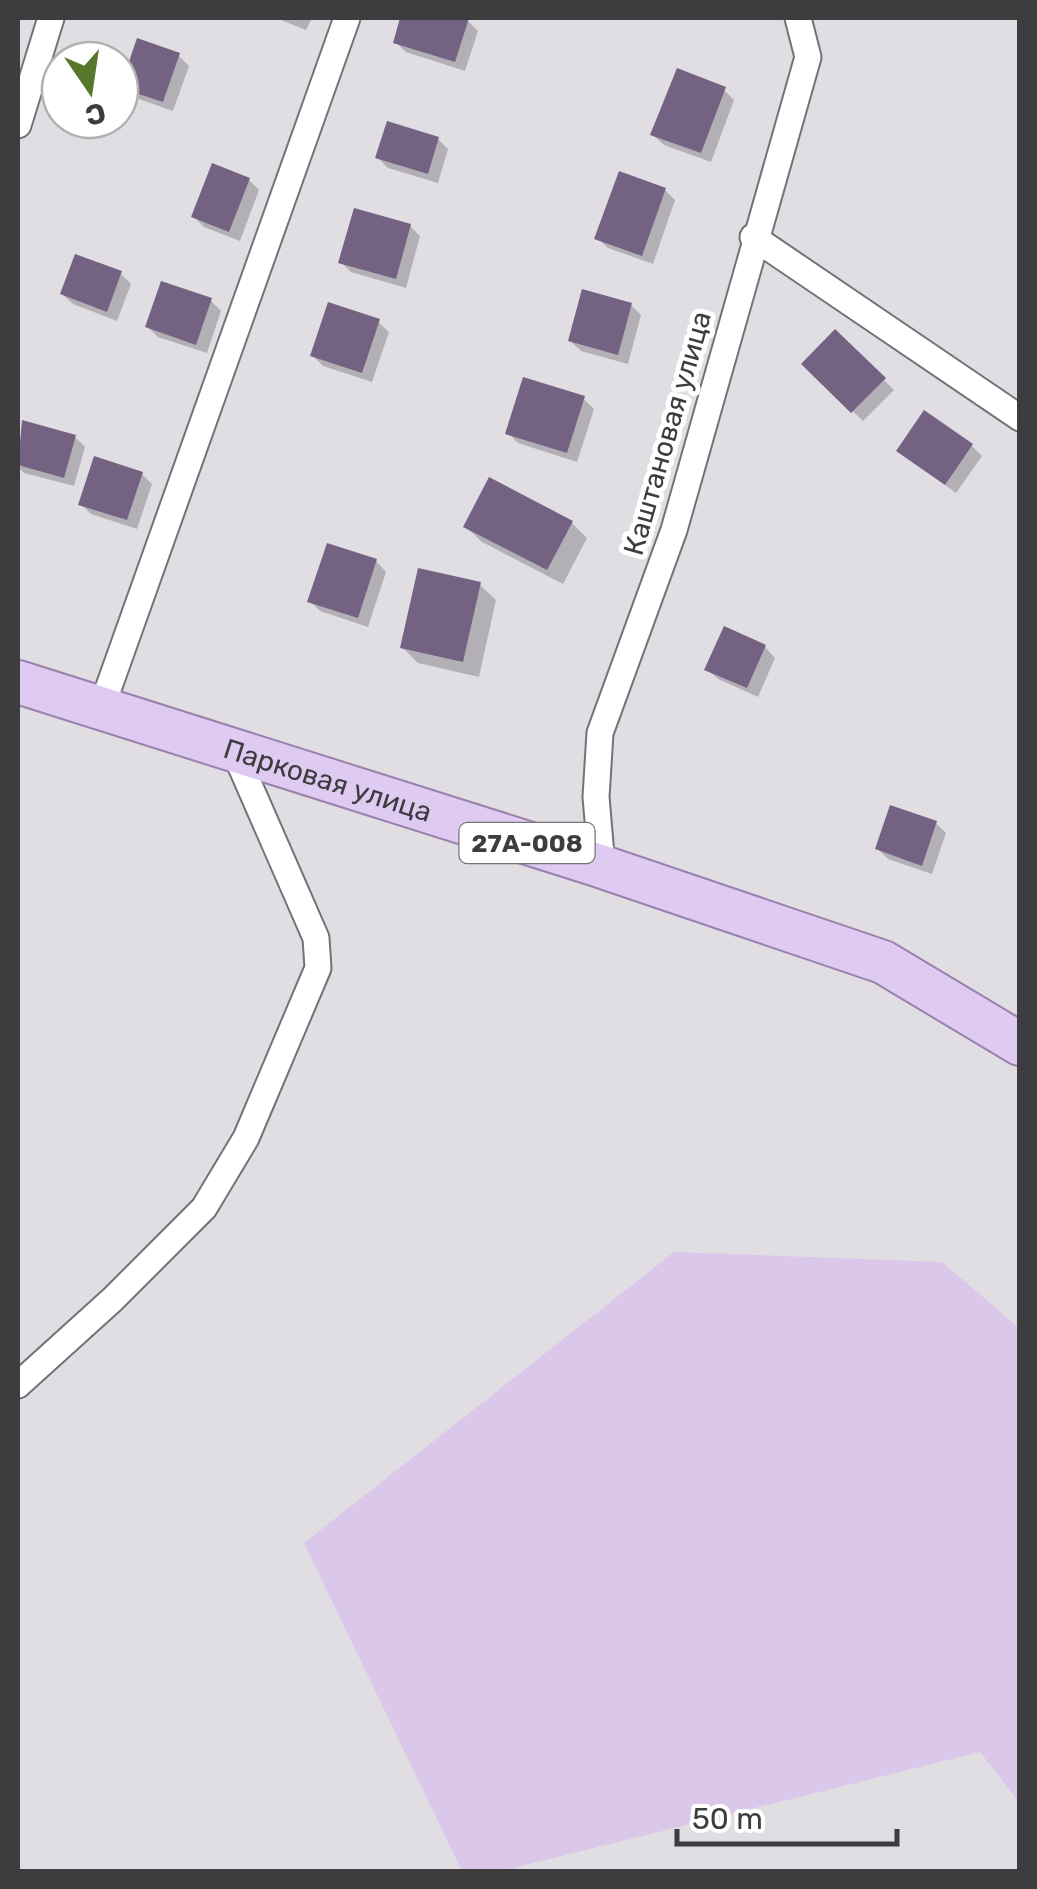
<svg xmlns="http://www.w3.org/2000/svg" width="1037" height="1889" viewBox="0 0 1037 1889" font-family="Rubik,sans-serif">
<style>
.green{fill:#dac7ea}
.shadow{fill:#0003}
.building{fill:#746282}
.lines{fill:none;stroke-linecap:round;stroke-linejoin:round}
.minor-casing{stroke:#747177;stroke-width:29}
.primary-casing{stroke:#9981ac;stroke-width:46}
.minor{stroke:#fff;stroke-width:25}
.primary{stroke:#dfcaf1;stroke-width:42}
.labels{text-anchor:middle;stroke-width:10;stroke-linejoin:round;paint-order:stroke}
.shield{fill:#fff;stroke:#777678;stroke-width:2.5}
.shield-label{font-size:25px;font-weight:bold;fill:#3d3c3e}
.street-label{font-size:28px;fill:#3d3c3e;stroke:#fff}
</style>
<rect width="100%" height="100%" fill="#e0dde3"/>
<path class="green" d="M 674,1252 L 942,1262 L 1019,1328 L 1019,1802 L 980,1752 L 501,1871 L 462,1871 L 304,1543 Z"/>
<path class="shadow" d="M 276,18 L 312,18 L 306,30 Z
M 403,18 L 467,20 L 478,31 L 465,71 L 406,52 L 395,42 Z
M 178,55 L 189,66 L 173,111 L 133,97 L 123,87 Z
M 724,90 L 734,100 L 711,162 L 664,145 L 653,135 Z
M 438,139 L 448,149 L 438,183 L 388,168 L 378,158 Z
M 249,180 L 259,190 L 240,241 L 204,227 L 194,217 Z
M 665,190 L 675,200 L 653,264 L 608,248 L 597,238 Z
M 410,226 L 420,236 L 406,288 L 351,272 L 341,262 Z
M 121,274 L 131,284 L 117,321 L 73,304 L 62,294 Z
M 211,301 L 221,311 L 207,353 L 158,337 L 148,327 Z
M 631,305 L 641,315 L 628,364 L 581,351 L 570,341 Z
M 378,322 L 389,332 L 372,382 L 323,366 L 313,356 Z
M 835,332 L 894,390 L 863,421 L 804,364 Z
M 583,398 L 594,409 L 577,462 L 518,443 L 508,433 Z
M 24,423 L 75,437 L 85,447 L 74,486 L 24,473 L 18,467 Z
M 972,446 L 982,456 L 956,493 L 899,451 Z
M 142,474 L 152,484 L 137,529 L 91,514 L 81,504 Z
M 572,523 L 587,538 L 563,584 L 482,542 L 466,527 Z
M 376,561 L 386,572 L 368,627 L 320,611 L 310,601 Z
M 480,585 L 496,600 L 479,677 L 418,663 L 403,648 Z
M 765,647 L 775,658 L 758,697 L 718,679 L 707,669 Z
M 936,823 L 946,833 L 932,874 L 888,859 L 878,849 Z"/>
<path class="building" d="M 400,18 L 469,18 L 455,62 L 393,43 Z
M 137,38 L 180,53 L 163,102 L 120,88 Z
M 677,68 L 726,87 L 701,153 L 650,135 Z
M 387,121 L 439,137 L 428,174 L 375,158 Z
M 212,163 L 250,178 L 229,232 L 191,217 Z
M 619,171 L 666,188 L 642,256 L 594,239 Z
M 354,208 L 411,224 L 396,279 L 338,263 Z
M 75,254 L 122,271 L 107,312 L 60,294 Z
M 161,281 L 212,298 L 196,345 L 145,327 Z
M 582,289 L 632,303 L 618,355 L 568,341 Z
M 328,302 L 380,319 L 362,373 L 310,356 Z
M 835,329 L 886,378 L 851,413 L 801,364 Z
M 523,377 L 585,396 L 567,453 L 505,434 Z
M 924,410 L 973,444 L 945,485 L 896,451 Z
M 22,420 L 76,435 L 64,478 L 18,465 Z
M 94,456 L 143,472 L 127,520 L 78,505 Z
M 489,477 L 573,521 L 547,570 L 463,527 Z
M 327,543 L 377,559 L 358,618 L 307,602 Z
M 418,568 L 481,582 L 463,662 L 400,648 Z
M 724,626 L 766,645 L 747,688 L 704,670 Z
M 890,805 L 937,821 L 922,866 L 875,849 Z"/>
<g class="lines">
<g class="minor-casing">
<path id="minor" d="M 18,125 L 51,18
M 753,237 L 1020,418
M 101,709 L 347,18
M 602,867 L 596,797 L 600,733 L 674,530 L 808,57 L 798,18
M 18,1385 L 113,1299 L 204,1208 L 246,1138 L 318,968 L 316,938 L 236,755"/>
</g>
<g class="primary-casing">
<g id="primary">
<path id="s1" d="M 18,682 L 594,864 L 883,962 L 1020,1044"/>
</g>
</g>
<use href="#minor" class="minor"/>
<use href="#primary" class="primary"/>
</g>
<g class="labels">
<rect class="shield" x="459.5" y="823" width="135" height="40" rx="8"/>
<g class="shield-label">
<text x="527" y="852">27А-008</text>
</g>
<g class="street-label">
<text transform="translate(667 433) rotate(-74)" y="10">Каштановая улица</text>
<text dy="10" stroke="none"><textPath href="#s1" startOffset="325">Парковая улица</textPath></text>
</g>
</g>
<rect width="1037" height="1889" fill="none" stroke="#3d3c3e" stroke-width="40"/>
<g transform="translate(90 90) rotate(167)"><circle r="48" fill="#ffffff" stroke="#b1b1b2" stroke-width="2.5"/>
<path d="M0-8L18 38L0 25L-18 38Z" fill="#57772d"/>
<text y="-15" font-size="28" font-weight="bold" text-anchor="middle" fill="#3d3c3e">С</text>
</g>
<path d="M677 1829v15h220v-15" fill="none" stroke="#3d3c3e" stroke-width="5"/>
<text x="692" y="1829" font-size="30" fill="#3d3c3e" stroke="#ffffff" stroke-width="8" paint-order="stroke">50 m</text>
</svg>
